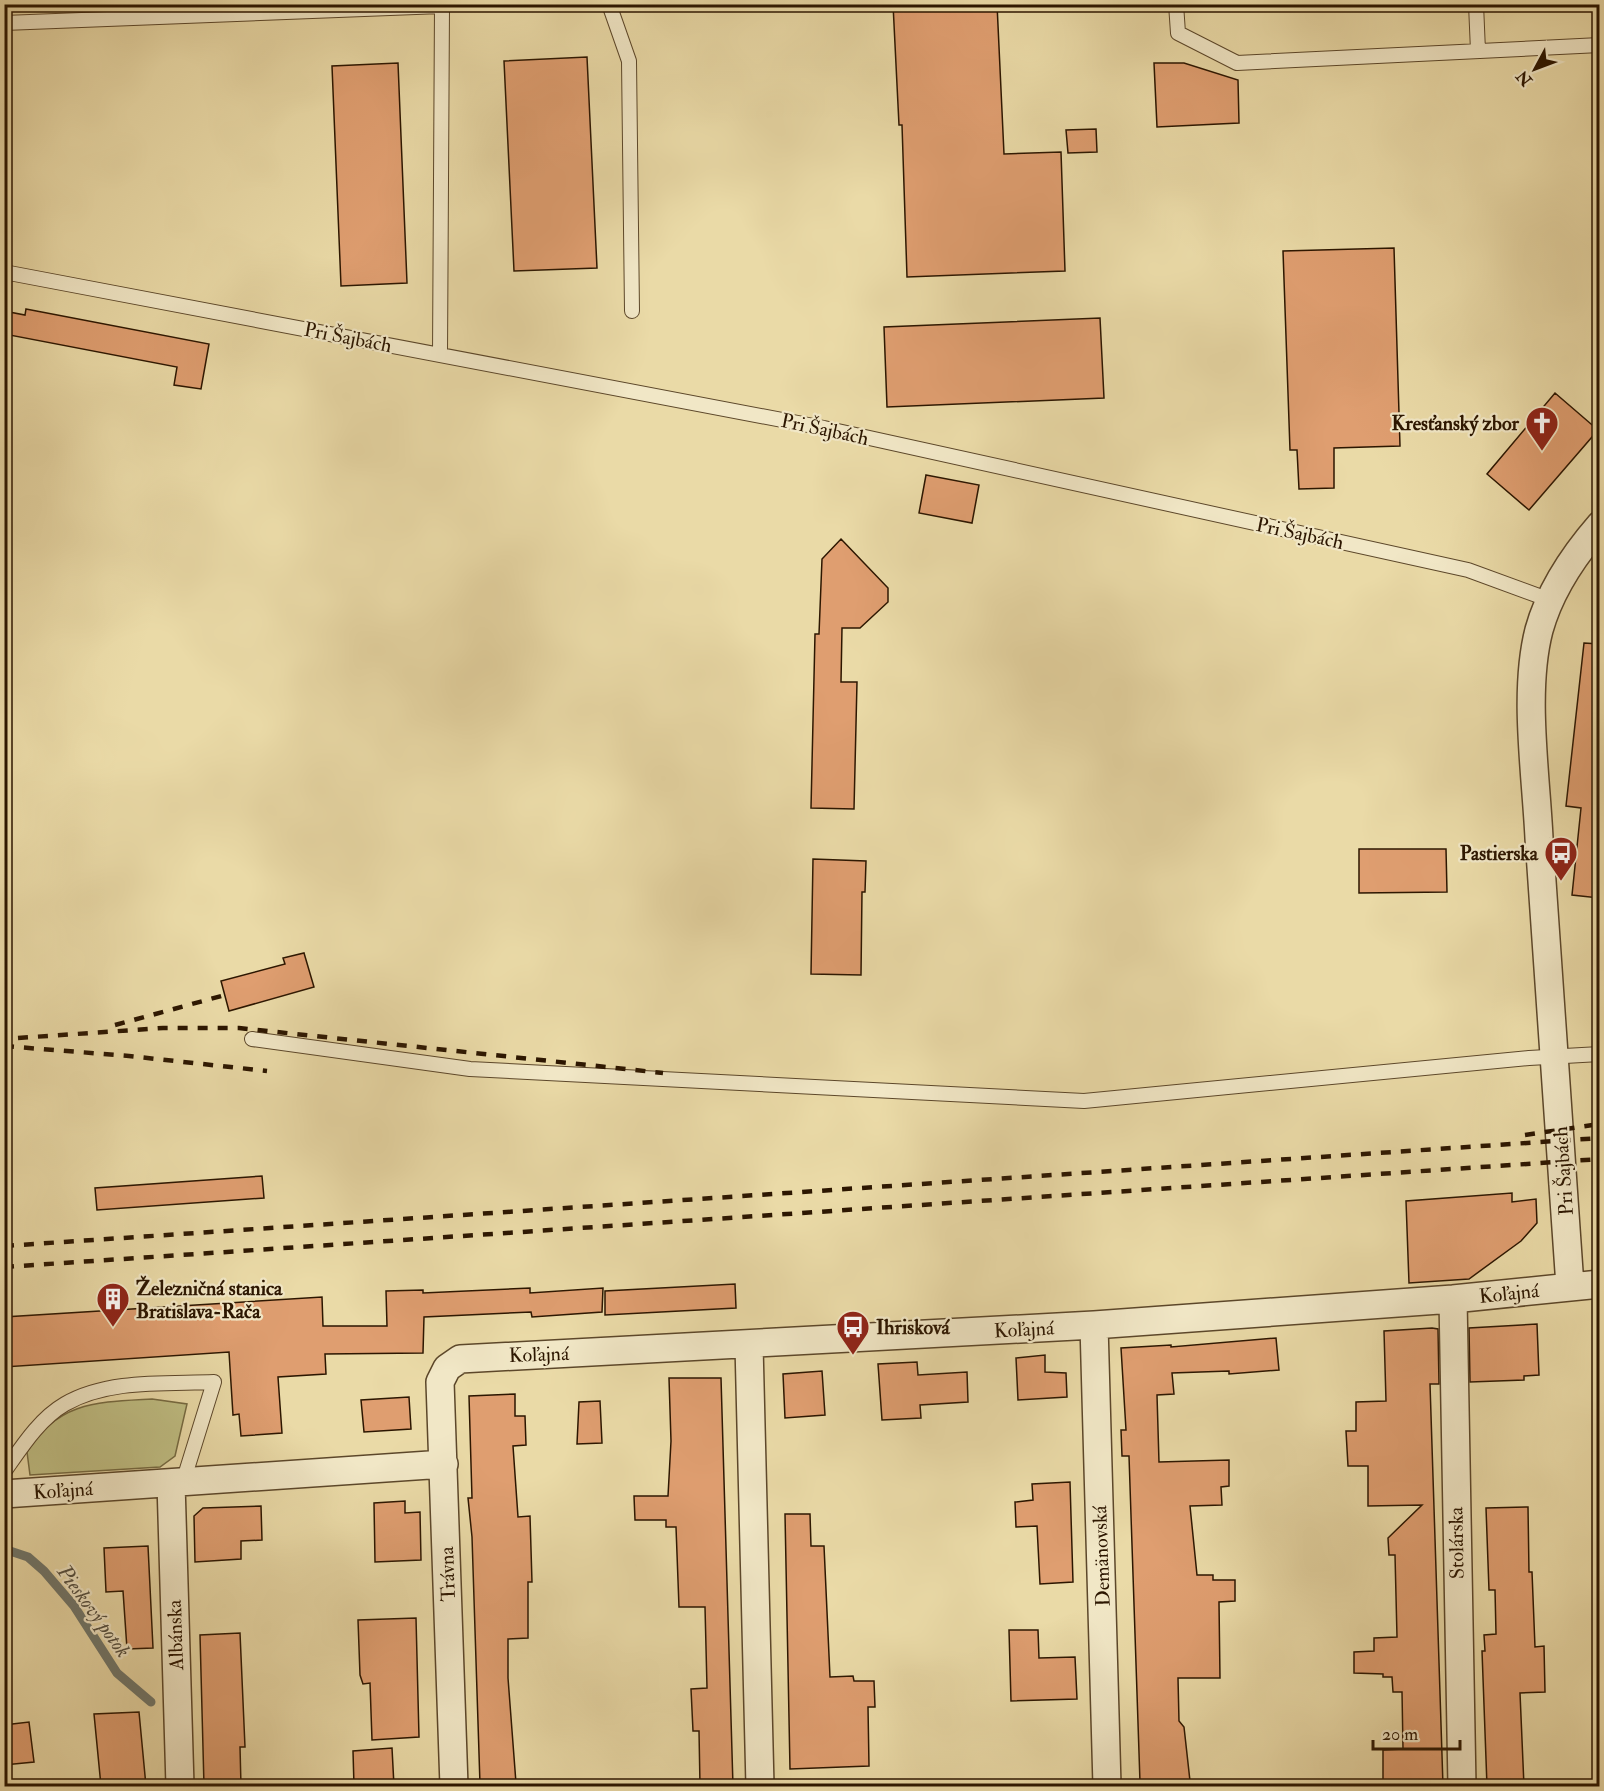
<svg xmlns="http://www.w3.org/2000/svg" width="1604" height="1791" viewBox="0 0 1604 1791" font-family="'IM FELL Double Pica',serif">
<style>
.green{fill:#bfbd82;stroke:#766a41;stroke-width:1.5}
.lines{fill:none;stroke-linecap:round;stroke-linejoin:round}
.stream{stroke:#70776c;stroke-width:9}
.building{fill:#df9e70;stroke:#2c1600;stroke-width:1.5}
.service-casing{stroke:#5c472a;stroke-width:16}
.minor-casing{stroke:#5c472a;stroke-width:30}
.service{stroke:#f1e7c6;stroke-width:14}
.minor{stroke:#f1e7c6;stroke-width:27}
.rail{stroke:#2c1600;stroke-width:4.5;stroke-dasharray:10 10;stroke-linecap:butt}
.labels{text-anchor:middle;stroke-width:4.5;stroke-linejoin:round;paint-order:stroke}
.street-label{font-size:20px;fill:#2c1600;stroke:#f1e7c6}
.poi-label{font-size:20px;font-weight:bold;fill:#2c1600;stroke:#f1e7c6;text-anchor:end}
.water-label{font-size:21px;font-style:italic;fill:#544e3f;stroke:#f1e7c6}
</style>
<rect width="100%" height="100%" fill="#eadaa7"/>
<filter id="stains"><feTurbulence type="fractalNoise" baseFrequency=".00333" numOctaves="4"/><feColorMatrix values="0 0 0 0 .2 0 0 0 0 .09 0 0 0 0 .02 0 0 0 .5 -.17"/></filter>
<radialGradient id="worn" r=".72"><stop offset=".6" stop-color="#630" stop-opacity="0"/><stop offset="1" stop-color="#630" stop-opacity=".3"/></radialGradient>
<path class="green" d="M 152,1399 L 187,1404 L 175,1456 L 160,1467 L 30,1475 L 27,1452 C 58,1401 98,1402 152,1399 Z"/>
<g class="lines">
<path class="stream" d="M 4,1549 L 28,1557 L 44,1571 L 74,1606 L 117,1673 L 151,1702"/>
</g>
<path class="building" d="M 893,4 L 997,4 L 1004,154 L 1061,152 L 1065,271 L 907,277 L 902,125 L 899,125 Z
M 587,57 L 597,268 L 514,271 L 504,61 Z
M 398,63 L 407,283 L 341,286 L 332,66 Z
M 1154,63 L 1184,63 L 1238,80 L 1239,123 L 1157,127 Z
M 1096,129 L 1097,152 L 1068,153 L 1066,130 Z
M 1394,248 L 1400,446 L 1334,448 L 1334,488 L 1299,489 L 1297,450 L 1290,450 L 1283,251 Z
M 26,309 L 209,344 L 201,389 L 174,385 L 177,367 L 4,334 L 4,311 L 25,315 Z
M 1100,318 L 1104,398 L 887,407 L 884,327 Z
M 1555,393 L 1598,430 L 1529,510 L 1487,474 Z
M 926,475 L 979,485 L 972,523 L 919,513 Z
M 841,539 L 888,588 L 888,602 L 860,628 L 842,628 L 841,682 L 857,682 L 854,809 L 811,808 L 815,634 L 819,634 L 822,559 Z
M 1584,643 L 1599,644 L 1599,898 L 1572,895 L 1581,808 L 1566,806 Z
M 1359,849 L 1446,849 L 1447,892 L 1359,893 Z
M 813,859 L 866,861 L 865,892 L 862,892 L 861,975 L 811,974 Z
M 304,953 L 314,987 L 229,1011 L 221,981 L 285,964 L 283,958 Z
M 262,1176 L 264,1198 L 97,1210 L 95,1188 Z
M 1512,1193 L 1512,1202 L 1536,1199 L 1537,1223 L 1521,1241 L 1469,1279 L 1409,1283 L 1406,1201 Z
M 735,1284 L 736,1308 L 605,1315 L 605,1291 Z
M 530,1288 L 530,1293 L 603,1288 L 602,1312 L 532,1317 L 531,1312 L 424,1317 L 423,1353 L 325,1354 L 326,1374 L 278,1377 L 282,1433 L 241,1436 L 239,1414 L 233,1415 L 229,1352 L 4,1367 L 4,1317 L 322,1297 L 323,1326 L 387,1326 L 386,1291 L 423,1290 L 423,1293 Z
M 1537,1324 L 1539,1375 L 1524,1376 L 1524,1380 L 1470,1382 L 1469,1328 Z
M 1432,1328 L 1438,1329 L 1439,1384 L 1430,1384 L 1443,1786 L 1401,1786 L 1401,1781 L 1383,1782 L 1383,1750 L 1403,1749 L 1402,1692 L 1393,1692 L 1392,1677 L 1383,1677 L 1383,1674 L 1354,1673 L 1354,1652 L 1374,1651 L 1374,1638 L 1397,1637 L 1395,1555 L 1389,1555 L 1388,1538 L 1422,1505 L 1368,1506 L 1368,1466 L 1348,1466 L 1346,1431 L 1356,1431 L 1356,1402 L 1386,1401 L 1384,1331 Z
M 1276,1338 L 1279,1370 L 1229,1374 L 1229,1371 L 1172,1373 L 1174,1394 L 1157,1395 L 1159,1462 L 1229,1460 L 1229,1486 L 1221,1487 L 1222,1505 L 1190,1506 L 1197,1575 L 1213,1575 L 1213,1580 L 1235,1580 L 1235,1601 L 1219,1602 L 1220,1678 L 1178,1678 L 1179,1721 L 1184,1727 L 1190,1781 L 1140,1782 L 1129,1456 L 1122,1456 L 1121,1430 L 1126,1430 L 1121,1348 L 1171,1345 L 1171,1347 Z
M 1045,1355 L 1045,1372 L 1066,1373 L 1067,1397 L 1018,1400 L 1016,1358 Z
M 917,1362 L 918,1375 L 967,1372 L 968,1402 L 920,1405 L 921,1418 L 882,1420 L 878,1364 Z
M 822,1371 L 825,1415 L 785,1418 L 783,1374 Z
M 669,1378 L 721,1378 L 733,1786 L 700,1786 L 699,1731 L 693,1731 L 691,1689 L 707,1688 L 705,1607 L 679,1607 L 676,1527 L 666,1527 L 666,1520 L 635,1520 L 634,1496 L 668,1496 L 671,1441 Z
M 515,1394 L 515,1416 L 525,1416 L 526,1445 L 513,1446 L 518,1517 L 530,1516 L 532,1582 L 528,1582 L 528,1638 L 508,1639 L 508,1678 L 516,1783 L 480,1784 L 472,1537 L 468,1498 L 472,1498 L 469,1396 Z
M 409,1397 L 411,1429 L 364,1432 L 361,1400 Z
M 600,1401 L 602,1443 L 577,1444 L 579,1402 Z
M 1070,1482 L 1073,1582 L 1040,1584 L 1037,1526 L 1016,1527 L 1015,1502 L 1033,1500 L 1032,1484 Z
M 405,1501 L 405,1513 L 420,1512 L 421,1560 L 375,1562 L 374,1503 Z
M 261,1506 L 262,1540 L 241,1541 L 241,1559 L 195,1562 L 194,1516 L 203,1508 Z
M 1528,1507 L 1529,1572 L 1532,1572 L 1535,1647 L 1544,1646 L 1545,1692 L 1520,1693 L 1524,1786 L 1487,1786 L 1482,1651 L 1485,1651 L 1484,1635 L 1496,1634 L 1495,1590 L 1489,1590 L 1486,1508 Z
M 785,1514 L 810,1514 L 811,1546 L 824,1546 L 830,1677 L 853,1676 L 854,1681 L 874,1681 L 875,1707 L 868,1707 L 869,1766 L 790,1769 Z
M 148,1546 L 153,1648 L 127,1649 L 123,1591 L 106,1592 L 104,1548 Z
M 416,1618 L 419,1737 L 372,1740 L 370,1683 L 363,1684 L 360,1675 L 358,1620 Z
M 1009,1630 L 1038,1630 L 1039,1658 L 1075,1657 L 1077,1699 L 1011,1701 Z
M 240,1633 L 245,1747 L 240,1747 L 241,1786 L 204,1786 L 200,1635 Z
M 139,1712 L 146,1786 L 101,1786 L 94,1714 Z
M 29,1722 L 34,1762 L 4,1765 L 4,1725 Z
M 392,1748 L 394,1786 L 354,1786 L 353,1751 Z"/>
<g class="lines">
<g class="service-casing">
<path id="service" d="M 442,4 L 501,4
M 609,4 L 629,61 L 632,311
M 1176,4 L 1178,33 L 1237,63 L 1600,45
M 1476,4 L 1478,51
M 4,23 L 442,6 L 440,355
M 4,272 L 824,428 L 1468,570 L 1550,600
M 252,1039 L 470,1069 L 1084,1101 L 1529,1058 L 1600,1054
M 4,1472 C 21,1448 39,1419 65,1404 C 108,1379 166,1384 214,1382 L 183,1482"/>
</g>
<g class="minor-casing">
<path id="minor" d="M 1570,1286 C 1561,1136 1548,987 1539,838 C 1536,774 1523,692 1539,630 C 1550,590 1573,556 1600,525
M 1453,1299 L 1462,1786
M 1094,1325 L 1107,1786
M 749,1345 L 760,1786
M 171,1483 L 180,1786
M 4,1494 L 444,1464
M 454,1786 L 440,1382 L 447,1368 L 460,1359 L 1094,1325 L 1453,1299 L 1600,1284"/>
</g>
<use href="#service" class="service"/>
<use href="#minor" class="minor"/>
<path class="rail" d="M 115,1025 L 225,995
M 18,1038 L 163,1028 L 239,1028 L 663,1073
M 4,1046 L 129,1056 L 267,1071
M 1525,1135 L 1600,1124
M 4,1246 L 1600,1138
M 4,1267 L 1600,1159"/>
</g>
<defs>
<g id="church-pin" transform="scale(1.725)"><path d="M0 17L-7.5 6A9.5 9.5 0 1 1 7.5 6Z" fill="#8f2418" stroke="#f1e7c6"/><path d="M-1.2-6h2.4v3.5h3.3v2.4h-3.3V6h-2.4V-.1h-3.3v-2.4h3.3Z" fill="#fff"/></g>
<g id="bus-pin" transform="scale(1.725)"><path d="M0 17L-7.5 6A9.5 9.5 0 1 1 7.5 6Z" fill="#8f2418" stroke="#f1e7c6"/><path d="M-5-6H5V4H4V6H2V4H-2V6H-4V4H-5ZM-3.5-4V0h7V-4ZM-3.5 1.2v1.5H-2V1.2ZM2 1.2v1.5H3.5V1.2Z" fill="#fff"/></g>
<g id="building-pin" transform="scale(1.725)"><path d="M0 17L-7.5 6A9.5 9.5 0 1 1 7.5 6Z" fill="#8f2418" stroke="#f1e7c6"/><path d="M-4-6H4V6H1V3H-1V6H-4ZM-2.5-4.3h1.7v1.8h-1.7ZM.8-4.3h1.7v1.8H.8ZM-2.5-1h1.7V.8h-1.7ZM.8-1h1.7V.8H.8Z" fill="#fff"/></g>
</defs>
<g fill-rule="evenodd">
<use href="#church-pin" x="1542" y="423"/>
<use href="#bus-pin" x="1561" y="853"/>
<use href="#building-pin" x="113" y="1299"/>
<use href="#bus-pin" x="853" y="1327"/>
</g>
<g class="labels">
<g class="street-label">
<text transform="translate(348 337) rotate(11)" y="7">Pri Šajbách</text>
<text transform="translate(825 429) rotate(12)" y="7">Pri Šajbách</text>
<text transform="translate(1300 533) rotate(12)" y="7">Pri Šajbách</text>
<text transform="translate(1563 1171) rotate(-94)" y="7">Pri Šajbách</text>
<text transform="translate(1509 1293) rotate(-6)" y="7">Koľajná</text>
<text transform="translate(1024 1329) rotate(-3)" y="7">Koľajná</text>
<text transform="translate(539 1354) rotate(-2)" y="7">Koľajná</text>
<text transform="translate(63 1490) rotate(-4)" y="7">Koľajná</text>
<text transform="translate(1456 1543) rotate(-91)" y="7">Stolárska</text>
<text transform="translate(1101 1556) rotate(-92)" y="7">Demänovská</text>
<text transform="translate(447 1574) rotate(-92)" y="7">Trávna</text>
<text transform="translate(175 1635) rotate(-92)" y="7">Albánska</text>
</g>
<g class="poi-label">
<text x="1519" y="430">Kresťanský zbor</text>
<text x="1538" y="860">Pastierska</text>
<text x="136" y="1295" text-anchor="start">Železničná stanica<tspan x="136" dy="23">Bratislava-Rača</tspan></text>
<text x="876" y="1334" text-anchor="start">Ihrisková</text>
</g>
<g class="water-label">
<text transform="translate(94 1611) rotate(54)" y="7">Pieskový potok</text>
</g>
</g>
<rect width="1604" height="1791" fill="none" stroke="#eadaa7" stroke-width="24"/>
<rect x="6" y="6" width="1592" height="1779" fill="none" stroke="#2c1600" stroke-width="3"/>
<rect x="12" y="12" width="1580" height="1767" fill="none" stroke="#2c1600" stroke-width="1.5"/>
<g transform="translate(1535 69) rotate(229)" stroke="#f1e7c6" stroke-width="4.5" paint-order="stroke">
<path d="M0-4.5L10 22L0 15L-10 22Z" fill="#2c1600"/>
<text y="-9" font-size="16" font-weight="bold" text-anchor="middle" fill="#2c1600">N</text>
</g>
<path d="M1373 1740v9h87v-9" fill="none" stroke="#2c1600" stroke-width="3"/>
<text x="1382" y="1740" font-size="18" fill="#2c1600" stroke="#f1e7c6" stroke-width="4.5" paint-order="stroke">20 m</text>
<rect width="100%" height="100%" filter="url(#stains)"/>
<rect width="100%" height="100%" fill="url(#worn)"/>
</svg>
